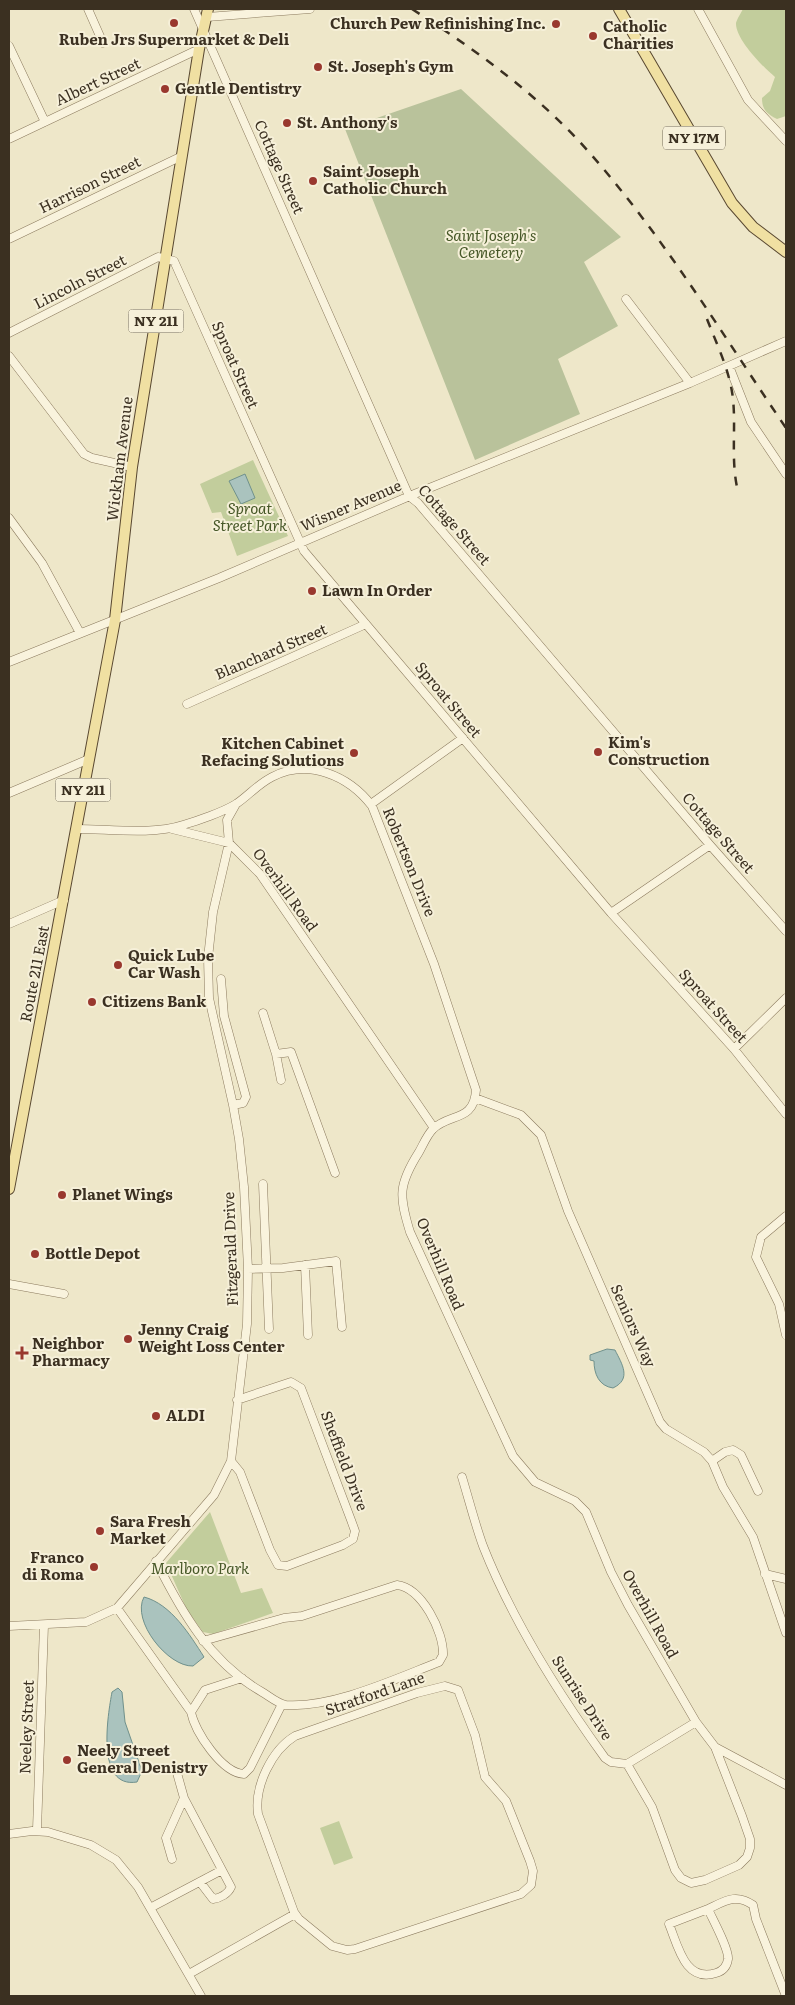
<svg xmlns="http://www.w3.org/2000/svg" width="795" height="2005" viewBox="0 0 795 2005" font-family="Literata,serif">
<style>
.green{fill:#c2cd9c}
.cemetery{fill:#b9c29b}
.water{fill:#aac3be;stroke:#70918c}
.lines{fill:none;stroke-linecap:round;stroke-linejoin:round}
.minor-casing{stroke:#8b7a5e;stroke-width:9}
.major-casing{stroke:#594831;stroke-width:12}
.minor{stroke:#f9f3dd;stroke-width:8}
.major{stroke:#f0e0a2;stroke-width:10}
.rail{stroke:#3b3021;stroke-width:2.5;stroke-dasharray:9 9;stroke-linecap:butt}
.poi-dot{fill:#99382e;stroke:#f6f0d9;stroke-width:2}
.labels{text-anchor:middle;stroke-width:4;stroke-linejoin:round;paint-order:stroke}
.shield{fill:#f6f0d9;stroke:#736a58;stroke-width:1}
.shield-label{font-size:14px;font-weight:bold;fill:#3b3021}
.poi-label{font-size:15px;font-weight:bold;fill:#3b3021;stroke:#f6f0d9;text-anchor:start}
.street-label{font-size:15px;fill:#3b3021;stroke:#f6f0d9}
.park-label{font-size:15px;font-style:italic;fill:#475828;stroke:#f6f0d9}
</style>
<rect width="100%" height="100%" fill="#eee7c9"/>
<path class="green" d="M 743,9 L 786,9 L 786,116 L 777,119 C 767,114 762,110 762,98 L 770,91 L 775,77 C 764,68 735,39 736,23 C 737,19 741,13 743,9 Z
M 253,460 L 288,536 L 237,556 L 221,512 L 212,513 L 200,484 Z
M 210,1512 L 241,1593 L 262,1588 L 273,1613 L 213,1634 L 203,1632 L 187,1610 L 166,1563 Z
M 339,1821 L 353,1858 L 334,1865 L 320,1828 Z"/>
<path class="cemetery" d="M 461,89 L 621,237 L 584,262 L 618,326 L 558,359 L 580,414 L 475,460 L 345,129 Z"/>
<path class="water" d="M 245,474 L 255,498 L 241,504 L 229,481 Z
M 607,1349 L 615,1350 C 622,1364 632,1379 613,1388 C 599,1386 594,1374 594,1361 L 590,1360 L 590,1355 Z
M 144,1597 C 171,1604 190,1635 204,1657 L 193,1666 C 168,1667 131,1621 144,1597 Z
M 118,1688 L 122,1692 L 125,1722 L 142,1771 L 137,1782 C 95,1789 108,1714 112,1692 Z"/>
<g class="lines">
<g class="minor-casing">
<path id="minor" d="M 88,9 L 103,43
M 194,9 L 409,496 L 418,503 L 710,845 L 786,931
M 698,9 L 748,100 L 786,141
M 207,17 L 310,9
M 9,46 L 45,122
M 9,139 L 199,49
M 9,239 L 182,156
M 626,299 L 690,383
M 9,333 L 158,257 L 174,261 L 304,551 L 611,913 L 734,1049 L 786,1114
M 9,356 L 84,454 L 92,458 L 132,467
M 729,366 L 751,422 L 786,474
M 9,518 L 42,563 L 80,633
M 9,662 L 219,578 L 412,495 L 690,383 L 786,341
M 187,704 L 366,624
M 9,793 L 89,759
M 371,804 L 463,738
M 77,829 C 109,829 153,835 183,825 C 197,821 223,812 236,804 C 248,796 258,784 272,777 C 309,758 349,776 372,806 L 434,964 L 476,1090 C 474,1122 450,1113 433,1129 C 427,1135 423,1145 419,1152 C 398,1185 399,1196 410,1232 L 513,1456 L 535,1482 L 575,1501 L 586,1512 L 611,1572 L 628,1605 L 696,1722 L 715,1747 L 742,1816 L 750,1839 L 750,1848 L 747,1857 L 739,1865 L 705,1880 L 691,1883 L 681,1878 L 675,1870 L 652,1807 L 627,1764
M 172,829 L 229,843 L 260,874 L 434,1128
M 611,913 L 710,845
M 9,924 L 64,900
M 221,979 L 224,1016 L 246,1097 L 243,1103 L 233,1105
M 263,1013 L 276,1054 L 291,1052 L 335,1173
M 734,1049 L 786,998
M 276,1054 L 281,1080
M 475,1098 L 521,1115 L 541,1135 L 568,1211 L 660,1422 L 666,1429 L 704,1452 L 712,1461 L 723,1487 L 753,1537 L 786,1633
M 263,1184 L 269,1329
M 786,1216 L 761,1237 L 756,1257 L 779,1304 L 786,1335
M 305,1265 L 308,1335
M 248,1269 L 283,1268 L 336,1261 L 342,1327
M 9,1284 L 64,1294
M 231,1461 L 240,1472 L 270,1550 L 278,1565 L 287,1566 L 343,1545 L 353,1539 L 355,1531 L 351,1520 L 301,1388 L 291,1382 L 237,1400
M 712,1461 L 725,1452 L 733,1450 L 741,1455 L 758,1491
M 462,1477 C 469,1500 475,1524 483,1546 C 513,1622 558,1693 605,1758 L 611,1762 L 627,1764
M 156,1561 C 182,1613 210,1662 262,1692 C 269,1696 278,1704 286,1705 C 333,1708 395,1679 439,1662 L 443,1655 C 444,1632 422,1588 397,1585 L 302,1616 L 284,1618 L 203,1641
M 765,1574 L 786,1579
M 117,1608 L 191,1712
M 9,1626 L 86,1622 L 117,1608 L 214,1495 L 231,1461 L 247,1324 L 248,1269 L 244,1187 L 239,1139 L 233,1105 L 209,998 L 208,958 L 213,912 L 229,843 L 227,820 L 236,804
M 242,1678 L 205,1690 L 191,1712 C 195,1732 222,1773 244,1774 L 250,1768 L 282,1704
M 445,1686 L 458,1690 L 475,1735 L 485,1777 L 506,1801 L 530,1861 L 533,1871 L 531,1885 L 521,1894 L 355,1949 L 347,1950 L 332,1946 L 299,1919 L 294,1912 L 258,1814 C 254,1786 272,1750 295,1736 L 417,1693 Z
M 715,1747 L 786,1785
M 627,1764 L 696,1722
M 184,1798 L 231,1887 C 228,1894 220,1898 213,1899 L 200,1882
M 37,1830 L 44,1625
M 9,1834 L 32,1831 L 48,1832 L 91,1845 L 116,1860 L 138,1887 L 201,1996
M 172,1859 L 166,1838 L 184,1798 L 177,1773
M 150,1908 L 222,1870
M 708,1909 L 669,1924 C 678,1946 685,1983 716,1973 C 723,1971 727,1966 728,1959 C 729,1949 713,1920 708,1909 C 725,1901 736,1893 753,1905 L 756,1919 L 786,1996
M 189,1974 L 295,1914"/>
</g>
<g class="major-casing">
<path id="major" d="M 619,9 L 732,203 L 753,227 L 786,252
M 9,1189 L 115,620 L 132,467 L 199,49 L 208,9"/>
</g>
<use href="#minor" class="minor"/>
<use href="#major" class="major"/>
<path class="rail" d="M 412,9 C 471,47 529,88 578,140 C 658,227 720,331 786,428
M 707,319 C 717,345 730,371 733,399 C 736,428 731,458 737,487"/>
</g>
<g class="poi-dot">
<circle cx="174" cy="23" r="5"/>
<circle cx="556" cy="24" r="5"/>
<circle cx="593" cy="36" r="5"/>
<circle cx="318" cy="67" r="5"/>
<circle cx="165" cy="89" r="5"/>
<circle cx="287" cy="123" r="5"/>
<circle cx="313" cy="181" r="5"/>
<circle cx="312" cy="591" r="5"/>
<circle cx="598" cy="752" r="5"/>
<circle cx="354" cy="753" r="5"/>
<circle cx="118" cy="965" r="5"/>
<circle cx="92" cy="1002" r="5"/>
<circle cx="62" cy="1195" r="5"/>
<circle cx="35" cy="1254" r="5"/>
<circle cx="128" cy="1339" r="5"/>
<path d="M19.5 1345.5h5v5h5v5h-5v5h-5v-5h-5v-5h5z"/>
<circle cx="156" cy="1416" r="5"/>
<circle cx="100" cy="1531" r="5"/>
<circle cx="94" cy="1567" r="5"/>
<circle cx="67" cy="1760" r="5"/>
</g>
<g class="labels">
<g class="shield">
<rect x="663" y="126.5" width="62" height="23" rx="4"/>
<rect x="128.5" y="309.5" width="55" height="23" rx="4"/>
<rect x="55.5" y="778.5" width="55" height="23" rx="4"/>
</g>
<g class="shield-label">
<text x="694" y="143">NY 17M</text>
<text x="156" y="326">NY 211</text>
<text x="83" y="795">NY 211</text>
</g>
<g class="poi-label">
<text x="546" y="29" text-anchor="end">Church Pew Refinishing Inc.</text>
<text x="603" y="32">Catholic<tspan x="603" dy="17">Charities</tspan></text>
<text x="174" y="45" text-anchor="middle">Ruben Jrs Supermarket &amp; Deli</text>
<text x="328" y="72">St. Joseph's Gym</text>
<text x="175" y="94">Gentle Dentistry</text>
<text x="297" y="128">St. Anthony's</text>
<text x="323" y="177">Saint Joseph<tspan x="323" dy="17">Catholic Church</tspan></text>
<text x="322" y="596">Lawn In Order</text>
<text x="608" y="748">Kim's<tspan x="608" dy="17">Construction</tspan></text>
<text x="344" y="749" text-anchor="end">Kitchen Cabinet<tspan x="344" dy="17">Refacing Solutions</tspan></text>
<text x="128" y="961">Quick Lube<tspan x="128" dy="17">Car Wash</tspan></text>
<text x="102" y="1007">Citizens Bank</text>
<text x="72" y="1200">Planet Wings</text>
<text x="45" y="1259">Bottle Depot</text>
<text x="138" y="1335">Jenny Craig<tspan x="138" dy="17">Weight Loss Center</tspan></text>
<text x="32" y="1349">Neighbor<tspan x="32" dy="17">Pharmacy</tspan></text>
<text x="166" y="1421">ALDI</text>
<text x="110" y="1527">Sara Fresh<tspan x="110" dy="17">Market</tspan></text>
<text x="84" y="1563" text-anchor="end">Franco<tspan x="84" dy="17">di Roma</tspan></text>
<text x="77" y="1756">Neely Street<tspan x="77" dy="17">General Denistry</tspan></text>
</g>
<g class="street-label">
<text transform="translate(98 82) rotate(-25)" y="5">Albert Street</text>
<text transform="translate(279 167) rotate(66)" y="5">Cottage Street</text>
<text transform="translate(90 185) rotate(-26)" y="5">Harrison Street</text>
<text transform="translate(80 282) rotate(-27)" y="5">Lincoln Street</text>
<text transform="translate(235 365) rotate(66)" y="5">Sproat Street</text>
<text transform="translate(120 459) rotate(-83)" y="5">Wickham Avenue</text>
<text transform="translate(351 506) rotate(-23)" y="5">Wisner Avenue</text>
<text transform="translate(454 525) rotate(49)" y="5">Cottage Street</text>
<text transform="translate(271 652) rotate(-23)" y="5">Blanchard Street</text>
<text transform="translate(448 700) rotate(50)" y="5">Sproat Street</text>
<text transform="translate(718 833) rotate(49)" y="5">Cottage Street</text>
<text transform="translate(409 862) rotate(68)" y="5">Robertson Drive</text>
<text transform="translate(285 890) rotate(54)" y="5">Overhill Road</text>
<text transform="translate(35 974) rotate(-79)" y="5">Route 211 East</text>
<text transform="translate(713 1006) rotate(48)" y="5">Sproat Street</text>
<text transform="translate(231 1249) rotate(-92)" y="5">Fitzgerald Drive</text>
<text transform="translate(440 1264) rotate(67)" y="5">Overhill Road</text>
<text transform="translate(633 1326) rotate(66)" y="5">Seniors Way</text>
<text transform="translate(344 1461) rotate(69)" y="5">Sheffield Drive</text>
<text transform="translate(650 1614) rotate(61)" y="5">Overhill Road</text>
<text transform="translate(375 1694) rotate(-19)" y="5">Stratford Lane</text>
<text transform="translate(582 1698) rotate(57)" y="5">Sunrise Drive</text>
<text transform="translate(27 1727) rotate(-88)" y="5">Neeley Street</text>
</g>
<g class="park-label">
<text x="491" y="241">Saint Joseph's<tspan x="491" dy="17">Cemetery</tspan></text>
<text x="250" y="514">Sproat<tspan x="250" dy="17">Street Park</tspan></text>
<text x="200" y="1574">Marlboro Park</text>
</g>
</g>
<rect width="795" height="2005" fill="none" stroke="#3b3021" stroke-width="20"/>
</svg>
